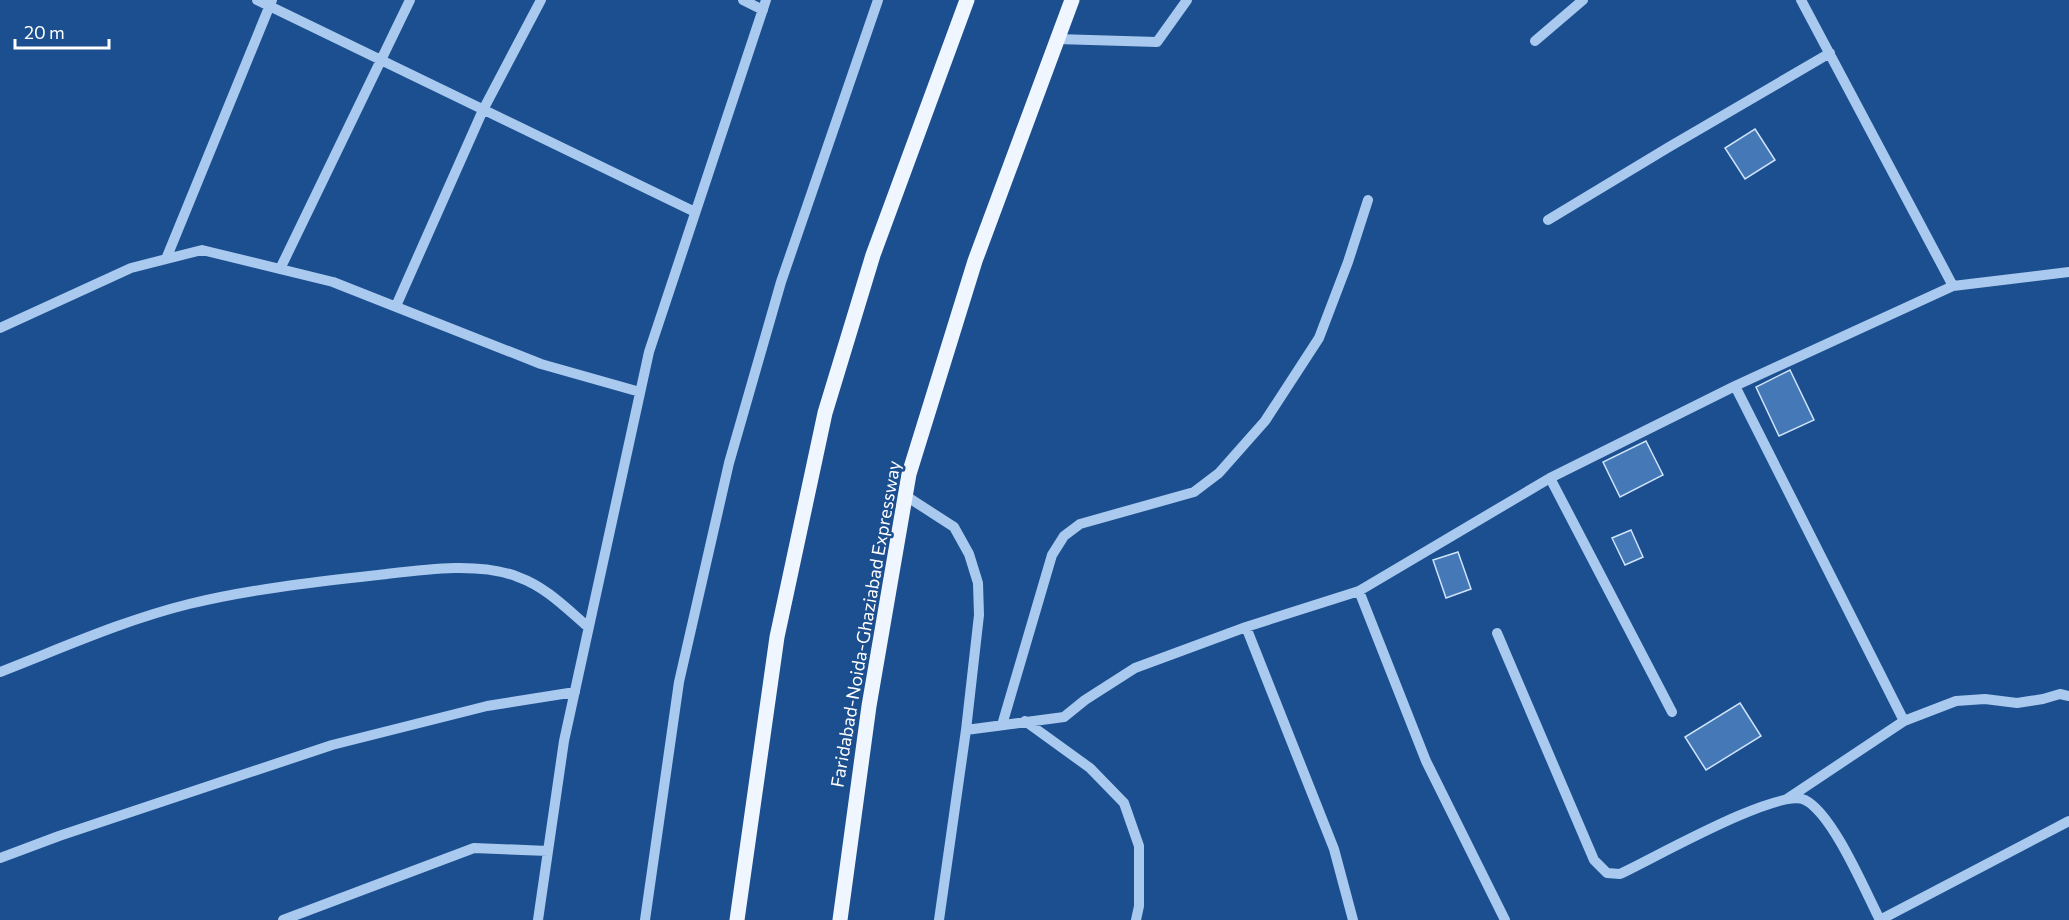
<svg xmlns="http://www.w3.org/2000/svg" width="2069" height="920" viewBox="0 0 2069 920" font-family="Commissioner,sans-serif">
<style>
.building{fill:#4478b7;stroke:#cfe3fa;stroke-width:1.5}
.lines{fill:none;stroke-linecap:round;stroke-linejoin:round}
.minor{stroke:#a9c9ee;stroke-width:10}
.major{stroke:#f0f6ff;stroke-width:15}
.labels{text-anchor:middle;stroke-width:5;stroke-linejoin:round;paint-order:stroke}
.street-label{font-size:18px;fill:#fff;stroke:#1b4f8f}
</style>
<rect width="100%" height="100%" fill="#1b4f8f"/>
<path class="building" d="M 1755,129 L 1775,160 L 1745,179 L 1725,148 Z
M 1790,370 L 1814,420 L 1779,436 L 1756,387 Z
M 1646,441 L 1663,475 L 1620,497 L 1603,462 Z
M 1631,530 L 1643,557 L 1625,565 L 1612,538 Z
M 1458,552 L 1471,589 L 1446,598 L 1433,560 Z
M 1740,703 L 1761,736 L 1706,770 L 1685,737 Z"/>
<g class="lines">
<path class="minor" d="M 257,0 L 695,212
M 743,0 L 763,10
M 1801,0 L 1953,286
M 1057,39 L 1157,42 L 1187,0
M 1535,41 L 1583,0
M 1548,220 L 1669,147 L 1830,53
M 166,259 L 272,0
M 280,269 L 410,0
M 396,306 L 483,110 L 541,0
M 0,328 L 131,268 L 202,250 L 333,282 L 541,364 L 640,392
M 1735,386 L 1904,721
M 1550,478 L 1672,712
M 906,496 L 954,527 L 969,554 L 978,583 L 979,615 L 966,730 L 939,920
M 1359,591 L 1426,761 L 1505,920
M 1246,627 L 1334,849 L 1353,920
M 1497,633 L 1594,860 L 1607,873 L 1620,874 C 1651,860 1778,787 1805,800 C 1833,814 1865,891 1880,920
M 0,672 C 62,648 124,620 189,604 C 251,589 315,582 378,575 C 420,570 479,561 518,577 C 546,587 566,608 588,627
M 1025,721 L 1090,768 L 1124,803 L 1139,846 L 1139,906 L 1136,920
M 1002,725 L 1052,555 L 1064,536 L 1080,524 L 1194,492 L 1219,473 L 1265,421 L 1319,338 L 1348,262 L 1368,200
M 966,730 L 1064,717 L 1085,700 L 1135,668 L 1246,627 L 1359,591 L 1550,478 L 1735,386 L 1953,286 L 2069,272
M 1787,799 L 1904,721 L 1956,701 L 1985,699 L 2017,703 L 2043,699 L 2060,694 L 2069,696
M 0,858 L 59,836 L 332,745 L 487,706 L 575,692
M 283,920 L 474,848 L 548,851
M 538,920 L 564,741 L 649,352 L 766,0
M 645,920 L 679,682 L 729,463 L 781,282 L 878,0
M 1880,920 L 2069,821"/>
<path class="major" d="M 737,920 L 777,637 L 825,413 L 873,255 L 967,0
M 840,920 L 869,706 L 909,474 L 975,261 L 1072,0"/>
</g>
<g class="labels">
<g class="street-label">
<text transform="translate(866 624) rotate(-80)" y="6">Faridabad-Noida-Ghaziabad Expressway</text>
</g>
</g>
<path d="M15 39v9h94v-9" fill="none" stroke="#ffffff" stroke-width="3"/>
<text x="24" y="39" font-size="18" fill="#ffffff" stroke="#1b4f8f" stroke-width="4.5" paint-order="stroke">20 m</text>
</svg>
